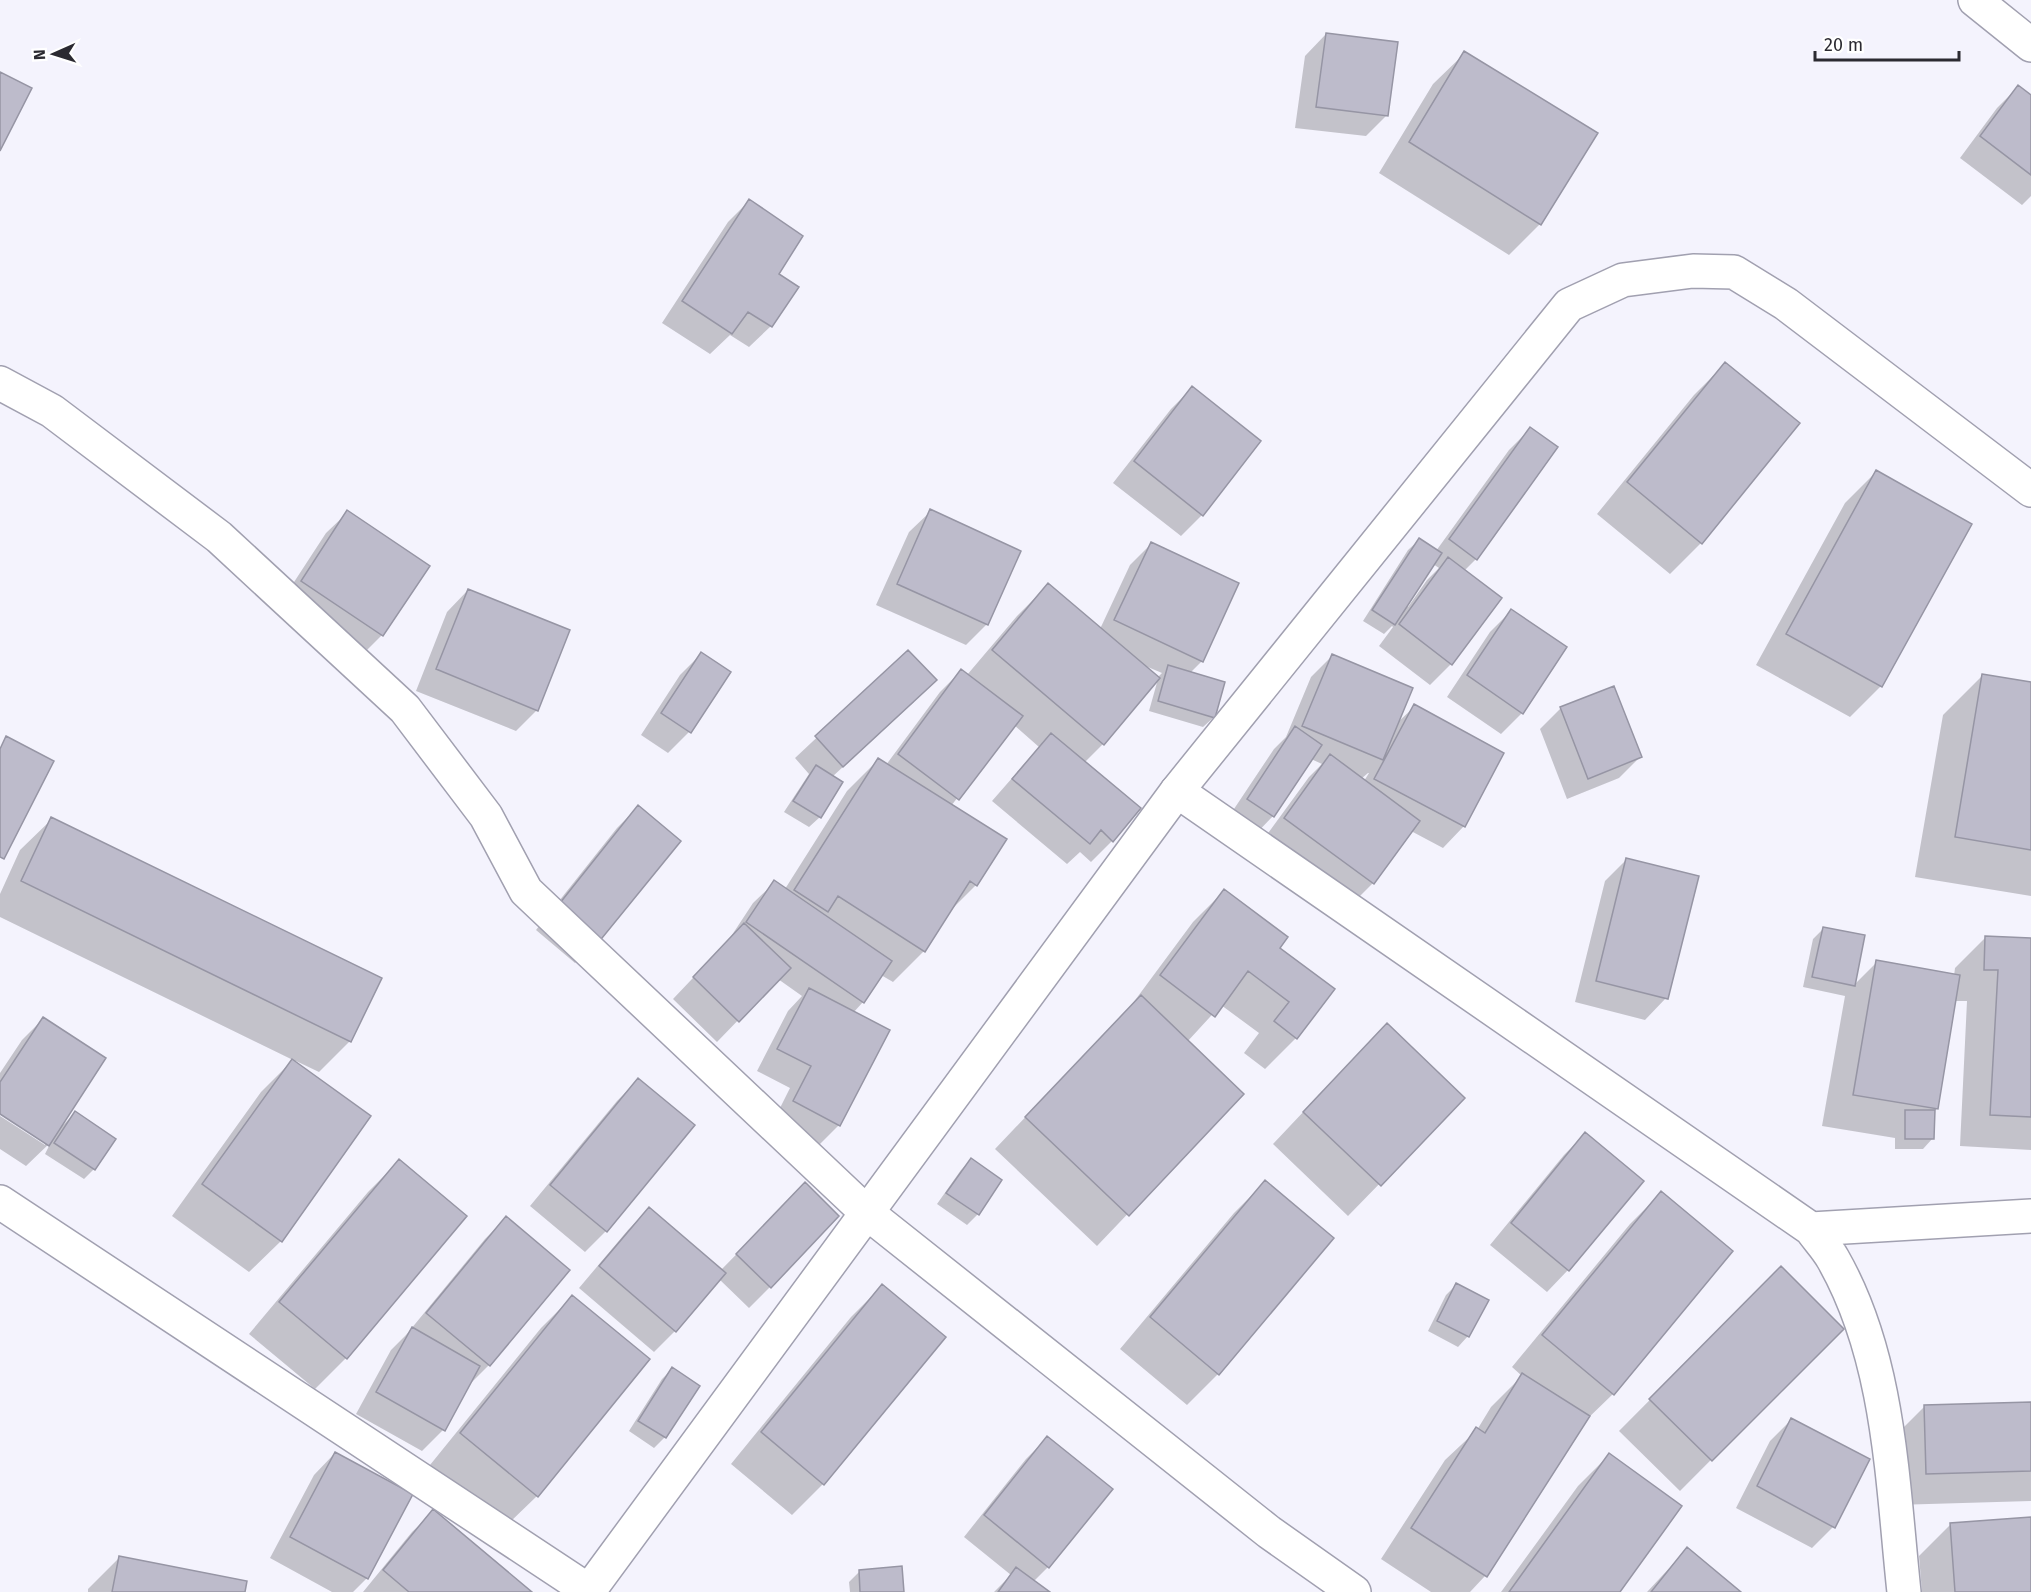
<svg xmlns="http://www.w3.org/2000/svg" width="2031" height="1592" viewBox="0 0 2031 1592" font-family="'Fira Sans',sans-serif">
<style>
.shadow{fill:#0003;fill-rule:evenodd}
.building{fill:#bdbbcb;stroke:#9695a4;stroke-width:1.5}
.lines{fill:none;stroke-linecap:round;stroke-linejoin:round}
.street-casing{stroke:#a1a0b0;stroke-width:36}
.secondary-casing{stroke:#a1a0b0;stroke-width:36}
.street{stroke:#fff;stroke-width:33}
.secondary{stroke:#fff;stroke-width:33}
</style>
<rect width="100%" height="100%" fill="#f4f3fd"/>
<path class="shadow" d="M 1326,34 L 1387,115 L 1366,136 L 1295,128 L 1305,56 Z
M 1465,53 L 1540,224 L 1509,255 L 1379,173 L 1433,84 Z
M 2018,87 L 2031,97 L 2031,196 L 2022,205 L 1960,158 L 1997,108 Z
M 749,201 L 777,274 L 796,287 L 771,326 L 749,347 L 730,335 L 710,354 L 662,323 L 728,222 Z
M 1725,364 L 1701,543 L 1670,574 L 1597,514 L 1694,395 Z
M 1192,388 L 1202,515 L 1181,536 L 1113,483 L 1171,409 Z
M 1530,429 L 1476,559 L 1464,571 L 1451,664 L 1430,685 L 1379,646 L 1393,627 L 1392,626 L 1384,634 L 1363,621 L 1408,550 L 1419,540 L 1436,551 L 1509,450 ZM 1433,564 L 1439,568 L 1427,580 L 1408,607 L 1406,606 Z
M 1876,472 L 1881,686 L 1850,717 L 1756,665 L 1845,503 Z
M 931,511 L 987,624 L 966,645 L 876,605 L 909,532 Z
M 348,512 L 428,566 L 382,635 L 361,656 L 281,602 L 326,533 Z
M 1151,544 L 1202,661 L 1190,673 L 1214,717 L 1203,727 L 1149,711 L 1158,679 L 1103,744 L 1084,763 L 1112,841 L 1091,862 L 1080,852 L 1067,864 L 992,801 L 1039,747 L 1014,725 L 951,806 L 976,885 L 949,912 L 924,951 L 893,982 L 881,975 L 863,1002 L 853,1013 L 839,1125 L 818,1146 L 773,1122 L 790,1088 L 757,1071 L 788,1011 L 802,996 L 778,979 L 717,1042 L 673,999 L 728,941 L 753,903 L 775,882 L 785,889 L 847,791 L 878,760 L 886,765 L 940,692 L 961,671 L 967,675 L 1017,616 L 1048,585 L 1100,629 L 1130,565 ZM 1143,665 L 1162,673 L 1157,678 Z
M 468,590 L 537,710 L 516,731 L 416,691 L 447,612 Z
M 1511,611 L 1522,713 L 1501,734 L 1447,697 L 1490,632 Z
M 908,652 L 914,702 L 832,777 L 820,817 L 809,827 L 784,812 L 809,774 L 795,758 Z
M 701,654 L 729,673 L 689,732 L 668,753 L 641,735 L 680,675 Z
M 1332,656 L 1396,724 L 1415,706 L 1502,753 L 1464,826 L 1443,848 L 1411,831 L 1373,883 L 1352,904 L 1263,840 L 1309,777 L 1322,764 L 1311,759 L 1273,816 L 1252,838 L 1226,821 L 1274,749 L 1286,737 L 1311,677 ZM 1368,773 L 1369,773 L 1364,781 L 1361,779 Z
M 1983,675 L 2031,683 L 2031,896 L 1915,877 L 1943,715 Z
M 1561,708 L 1640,757 L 1619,778 L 1567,799 L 1540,729 Z
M 638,807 L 596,942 L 575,963 L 536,930 L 617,828 Z
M 52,819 L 350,1041 L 319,1072 L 296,1061 L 295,1063 L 281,1241 L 249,1272 L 172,1216 L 261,1092 L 293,1060 L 0,917 L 0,894 L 20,850 Z
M 1626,860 L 1666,998 L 1645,1020 L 1575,1002 L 1605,881 Z
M 1224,891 L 1278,948 L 1333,989 L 1296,1038 L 1265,1069 L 1244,1053 L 1259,1033 L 1221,1005 L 1187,1042 L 1242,1094 L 1097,1246 L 995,1149 L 1130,1007 L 1193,922 Z
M 1824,928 L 1854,985 L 1877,962 L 1954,976 L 1955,968 L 1986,937 L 2031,939 L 2031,1150 L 1960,1146 L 1967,1001 L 1954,1001 L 1936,1109 L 1933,1112 L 1933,1138 L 1923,1149 L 1895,1149 L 1895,1138 L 1822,1126 L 1845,996 L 1803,987 L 1813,939 Z
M 43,1019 L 60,1128 L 75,1113 L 94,1169 L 84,1179 L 45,1154 L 51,1142 L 26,1166 L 0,1149 L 0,1116 L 45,1145 L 45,1142 L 0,1112 L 0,1073 L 22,1040 Z
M 1356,1056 L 1463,1098 L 1348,1216 L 1273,1144 Z
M 638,1080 L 606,1231 L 585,1252 L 530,1206 L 617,1101 Z
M 1585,1134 L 1642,1182 L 1568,1270 L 1547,1292 L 1490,1245 L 1564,1155 Z
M 971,1160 L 1000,1180 L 977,1215 L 967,1225 L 937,1204 L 961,1170 Z
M 399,1161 L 465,1216 L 346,1358 L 315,1389 L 249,1334 L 368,1192 Z
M 1265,1182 L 1218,1374 L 1187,1405 L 1120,1349 L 1234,1213 Z
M 1661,1193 L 1613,1394 L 1582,1424 L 1485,1576 L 1470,1592 L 1431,1592 L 1381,1559 L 1445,1460 L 1477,1430 L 1491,1407 L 1522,1376 L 1512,1367 L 1630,1224 Z
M 784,1206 L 770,1287 L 749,1308 L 719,1279 L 675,1331 L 654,1352 L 579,1288 L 628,1230 L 649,1209 L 721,1270 Z
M 506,1218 L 568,1271 L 489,1365 L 467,1387 L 443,1430 L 422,1451 L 356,1414 L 391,1350 L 406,1335 L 485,1239 Z
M 1781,1268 L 1841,1329 L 1680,1491 L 1619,1431 Z
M 1456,1285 L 1468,1336 L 1458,1347 L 1428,1331 L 1446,1295 Z
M 882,1286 L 823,1484 L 792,1515 L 731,1464 L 851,1317 Z
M 572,1297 L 537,1496 L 505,1527 L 430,1465 L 541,1328 Z
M 672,1369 L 698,1386 L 665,1437 L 654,1448 L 629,1431 L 662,1379 Z
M 2031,1404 L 2031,1501 L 1895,1505 L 1893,1438 L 1924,1407 Z
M 1792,1419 L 1833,1527 L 1812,1548 L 1736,1508 L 1770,1441 Z
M 1047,1438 L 1048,1567 L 1033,1582 L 1047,1592 L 994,1592 L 1011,1575 L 964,1537 L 1026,1459 Z
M 335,1453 L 367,1578 L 353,1592 L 332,1592 L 270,1558 L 314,1475 Z
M 1609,1455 L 1619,1592 L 1501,1592 L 1578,1486 Z
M 434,1511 L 530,1592 L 363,1592 L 412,1532 Z
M 2031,1519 L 2031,1592 L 1922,1592 L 1919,1556 L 1950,1525 Z
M 1687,1549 L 1738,1592 L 1647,1592 Z
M 119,1558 L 244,1592 L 88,1592 L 88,1589 Z
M 859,1572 L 903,1592 L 850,1592 L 849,1582 Z"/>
<path class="building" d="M 1326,33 L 1398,42 L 1388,116 L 1316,107 Z
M 1464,51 L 1598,133 L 1541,225 L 1409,142 Z
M 0,72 L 32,88 L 0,151 Z
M 2018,85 L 2031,95 L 2031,175 L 1980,136 Z
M 749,199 L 803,236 L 779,274 L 799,287 L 772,327 L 748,312 L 732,334 L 682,301 Z
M 1725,362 L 1800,423 L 1702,544 L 1627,482 Z
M 1192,386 L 1261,441 L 1203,516 L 1134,461 Z
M 1530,427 L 1558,447 L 1477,560 L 1449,539 Z
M 1876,470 L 1972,524 L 1882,687 L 1786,634 Z
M 930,509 L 1021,551 L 988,625 L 897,584 Z
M 347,510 L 430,566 L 383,636 L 301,581 Z
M 1419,538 L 1442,553 L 1395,625 L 1372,610 Z
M 1151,542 L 1239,583 L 1203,662 L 1114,620 Z
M 1448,557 L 1502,598 L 1452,665 L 1399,624 Z
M 1048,583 L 1160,678 L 1104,745 L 992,650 Z
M 468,589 L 570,630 L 538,711 L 436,669 Z
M 1511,609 L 1567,647 L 1523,714 L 1467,675 Z
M 908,650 L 937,680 L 843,767 L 815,736 Z
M 701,652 L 731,672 L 691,733 L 661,713 Z
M 1332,654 L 1413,688 L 1383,760 L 1302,726 Z
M 1168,665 L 1225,682 L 1215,718 L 1158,701 Z
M 961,669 L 1023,716 L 959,800 L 898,754 Z
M 1982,674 L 2031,682 L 2031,850 L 1955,837 Z
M 1614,686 L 1642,757 L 1588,779 L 1560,707 Z
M 1414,704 L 1504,753 L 1465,827 L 1374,779 Z
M 1295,726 L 1322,745 L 1274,817 L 1247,799 Z
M 1051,733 L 1141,808 L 1113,842 L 1101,830 L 1090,844 L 1012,779 Z
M 6,736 L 54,761 L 4,859 L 0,857 L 0,749 Z
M 1330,754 L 1420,821 L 1374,884 L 1284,818 Z
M 878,758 L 1007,839 L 977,886 L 970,881 L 925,952 L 838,896 L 828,912 L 794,890 Z
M 816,765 L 843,782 L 821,818 L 793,801 Z
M 638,805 L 681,841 L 598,943 L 556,908 Z
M 51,817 L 382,978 L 351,1042 L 21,881 Z
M 1626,858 L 1699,876 L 1668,999 L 1596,981 Z
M 774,880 L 892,961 L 864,1003 L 746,922 Z
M 1224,889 L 1288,937 L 1280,948 L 1335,989 L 1297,1039 L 1274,1021 L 1289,1002 L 1248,971 L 1215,1017 L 1160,975 Z
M 744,923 L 791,968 L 739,1022 L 693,977 Z
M 1823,927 L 1865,935 L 1855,986 L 1812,977 Z
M 1985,936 L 2031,938 L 2031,1117 L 1990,1115 L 1998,970 L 1984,970 Z
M 1876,960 L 1960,975 L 1938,1109 L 1853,1095 Z
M 809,988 L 890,1030 L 840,1126 L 793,1101 L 811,1066 L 777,1049 Z
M 1141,995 L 1244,1094 L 1129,1216 L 1025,1117 Z
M 43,1017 L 106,1058 L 49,1146 L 0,1114 L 0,1082 Z
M 1387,1023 L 1465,1098 L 1381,1186 L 1303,1112 Z
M 292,1059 L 371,1116 L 282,1242 L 202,1184 Z
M 638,1078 L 695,1125 L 607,1232 L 550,1185 Z
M 1905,1110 L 1935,1110 L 1934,1139 L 1905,1139 Z
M 75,1111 L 116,1139 L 95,1170 L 54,1143 Z
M 1585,1132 L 1644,1181 L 1569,1271 L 1511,1223 Z
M 971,1158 L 1002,1180 L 979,1215 L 946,1193 Z
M 399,1159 L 467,1216 L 347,1359 L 279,1302 Z
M 1265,1180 L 1334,1238 L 1219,1375 L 1150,1317 Z
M 805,1182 L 839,1216 L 771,1288 L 736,1254 Z
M 1661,1191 L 1733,1251 L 1614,1395 L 1542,1335 Z
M 649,1207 L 726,1273 L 676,1332 L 599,1266 Z
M 506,1216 L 570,1270 L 490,1366 L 426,1313 Z
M 1781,1266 L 1844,1329 L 1712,1461 L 1649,1399 Z
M 1456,1283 L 1489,1300 L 1469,1337 L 1437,1321 Z
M 882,1284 L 946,1337 L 824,1485 L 761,1432 Z
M 572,1295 L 650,1359 L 538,1497 L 460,1433 Z
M 412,1327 L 480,1366 L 445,1431 L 376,1392 Z
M 672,1367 L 700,1386 L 666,1438 L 638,1421 Z
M 1522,1373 L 1590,1416 L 1487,1577 L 1411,1528 L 1476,1427 L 1485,1433 Z
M 2031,1402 L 2031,1471 L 1926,1474 L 1924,1405 Z
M 1791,1418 L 1870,1459 L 1835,1528 L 1757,1486 Z
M 1047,1436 L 1113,1489 L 1049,1568 L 984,1515 Z
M 335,1452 L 413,1494 L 368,1579 L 290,1537 Z
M 1609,1453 L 1682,1506 L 1620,1592 L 1509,1592 Z
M 433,1509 L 532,1592 L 409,1592 L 383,1570 Z
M 2031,1517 L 2031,1592 L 1955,1592 L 1950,1523 Z
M 1687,1547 L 1741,1592 L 1651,1592 Z
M 119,1556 L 247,1581 L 245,1592 L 112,1592 Z
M 902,1566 L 904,1592 L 860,1592 L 859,1570 Z
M 1016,1567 L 1050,1592 L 998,1592 Z"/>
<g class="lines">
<g class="street-casing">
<path id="street" d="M 1975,0 L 2031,45
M 0,383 L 52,411 L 219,537 L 405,709 L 486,816 L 526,891 L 866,1212 L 1269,1532 L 1354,1592
M 1177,791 L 1811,1229 C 1818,1239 1827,1248 1833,1259 C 1890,1359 1892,1480 1904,1592
M 0,1202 L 589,1591
M 1811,1229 L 2031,1216"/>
</g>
<g class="secondary-casing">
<path id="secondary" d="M 588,1592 L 1177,791 L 1569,305 L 1623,280 L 1693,271 L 1734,272 L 1786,304 L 2031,490"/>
</g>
<use href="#street" class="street"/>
<use href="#secondary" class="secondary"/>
</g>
<g transform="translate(54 54) rotate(267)" stroke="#ffffff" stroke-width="4.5" paint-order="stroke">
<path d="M0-4.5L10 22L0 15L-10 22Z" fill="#2b2a31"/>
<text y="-9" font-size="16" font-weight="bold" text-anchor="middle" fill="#2b2a31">N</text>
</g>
<path d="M1815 51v9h144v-9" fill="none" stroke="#2b2a31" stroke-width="3"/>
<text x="1824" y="51" font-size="18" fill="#2b2a31" stroke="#ffffff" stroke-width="4.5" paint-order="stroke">20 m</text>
</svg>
